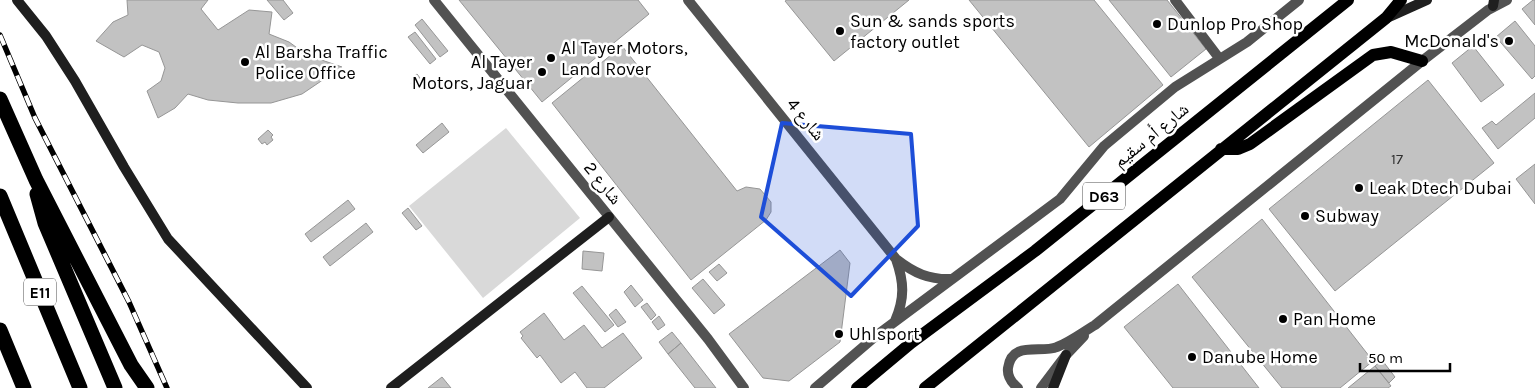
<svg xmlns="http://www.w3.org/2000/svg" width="1535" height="388" viewBox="0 0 1535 388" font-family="Karla,'Noto Naskh Arabic',sans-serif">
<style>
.green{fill:#d9d9d9}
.building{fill:#c2c2c2;stroke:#969696}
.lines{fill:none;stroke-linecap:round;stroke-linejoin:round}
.street{stroke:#525252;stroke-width:10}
.secondary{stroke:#1f1f1f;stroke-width:10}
.primary{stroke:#000;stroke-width:12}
.highway{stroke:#000;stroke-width:15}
.rail-casing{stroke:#000;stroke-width:5.5}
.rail{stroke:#fff;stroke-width:4;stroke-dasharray:11;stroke-linecap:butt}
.marked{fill:#1d4ed8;fill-opacity:0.2;stroke:#1d4ed8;stroke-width:4;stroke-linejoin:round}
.poi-dot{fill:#000;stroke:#fff;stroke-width:2}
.labels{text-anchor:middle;stroke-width:5;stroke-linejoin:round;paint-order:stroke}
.number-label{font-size:15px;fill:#303030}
.shield{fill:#fff;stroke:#4c4c4c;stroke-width:1}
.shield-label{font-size:16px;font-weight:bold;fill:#000}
.poi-label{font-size:18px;fill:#000;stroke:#fff;text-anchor:start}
.street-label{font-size:18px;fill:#000;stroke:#fff}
</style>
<rect width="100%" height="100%" fill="#fff"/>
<path class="green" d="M 506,128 L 580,218 L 483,298 L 409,206 Z"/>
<path class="building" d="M 127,0 L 208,0 L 201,9 L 218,30 L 249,10 L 272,12 L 269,34 L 289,42 L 307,55 L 342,67 L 302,94 L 271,103 L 238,103 L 208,100 L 188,94 L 175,108 L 158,118 L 147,91 L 161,81 L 165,68 L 159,52 L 142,45 L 124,57 L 96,41 L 113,22 L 128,15 Z
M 267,0 L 283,0 L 293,13 L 284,20 Z
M 459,0 L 638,0 L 649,14 L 542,102 Z
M 787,0 L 909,0 L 834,61 L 785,1 Z
M 969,0 L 1094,0 L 1163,85 L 1089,147 Z
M 1109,0 L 1167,0 L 1206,49 L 1171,77 Z
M 1533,0 L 1535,0 L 1535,25 L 1522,9 Z
M 422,19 L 448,51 L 440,57 L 415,25 Z
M 1515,21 L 1535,46 L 1535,76 L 1532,79 L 1496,37 Z
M 415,32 L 436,59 L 430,64 L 408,37 Z
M 622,46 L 737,191 L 746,187 L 760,189 L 771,202 L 771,212 L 766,220 L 691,280 L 552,103 Z
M 1473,46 L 1504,85 L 1481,102 L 1452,63 Z
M 417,74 L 426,86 L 421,90 L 419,87 L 416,89 L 411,83 L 413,81 L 411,79 Z
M 1428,80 L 1494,163 L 1335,291 L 1269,209 Z
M 1535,93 L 1535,118 L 1498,149 L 1482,128 L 1492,121 L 1496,125 Z
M 442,123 L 449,132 L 423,153 L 416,145 Z
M 268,130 L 273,135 L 271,137 L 273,140 L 267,145 L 265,142 L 262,144 L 258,139 Z
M 1535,164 L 1535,204 L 1516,179 Z
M 348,200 L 355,209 L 311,242 L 305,234 Z
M 408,208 L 422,226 L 416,230 L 402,213 Z
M 1262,219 L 1373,361 L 1340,388 L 1282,388 L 1192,277 Z
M 366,223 L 373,232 L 330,266 L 323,257 Z
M 840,250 L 850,263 L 840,342 L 789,381 L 763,378 L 729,334 Z
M 583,251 L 604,253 L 602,271 L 582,269 Z
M 719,264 L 727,273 L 717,281 L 709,272 Z
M 703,279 L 725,305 L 714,314 L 692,288 Z
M 1178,284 L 1259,388 L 1173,388 L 1124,327 Z
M 631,285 L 643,300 L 635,307 L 624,292 Z
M 582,286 L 614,325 L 605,332 L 573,293 Z
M 647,303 L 656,315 L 651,320 L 641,307 Z
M 616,309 L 626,322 L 618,327 L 609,315 Z
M 544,313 L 564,340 L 584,325 L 602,348 L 623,333 L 642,358 L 604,388 L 587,388 L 575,372 L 561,383 L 540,355 L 537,358 L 521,338 L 523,336 L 520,332 Z
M 659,316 L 665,325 L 658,330 L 652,322 Z
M 672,332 L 681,343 L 668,354 L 659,342 Z
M 681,343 L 716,388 L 695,388 L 668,354 Z
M 1382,360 L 1395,377 L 1389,383 L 1375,366 Z
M 1375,366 L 1391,386 L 1388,388 L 1348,388 Z
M 442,377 L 451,388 L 428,388 Z"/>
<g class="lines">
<path class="street" d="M 434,0 L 708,339 L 744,388
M 688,0 L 896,259 C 914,273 929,280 952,279
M 1175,0 L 1219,58
M 895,321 C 905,298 904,282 896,259
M 815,388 L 877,335 L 1060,199 L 1104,146 L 1175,87 L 1247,42 L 1299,0
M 1018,388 C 1012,383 1007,376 1008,368 C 1012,340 1041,354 1057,347 C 1070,342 1083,332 1095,325 L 1422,61 L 1488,10 L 1507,0
M 1041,388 L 1066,355 L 1084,336"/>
<path class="secondary" d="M 17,0 L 46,36 L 75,81 L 124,167 L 168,239 L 307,388
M 1493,6 L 1494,0
M 1387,18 L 1427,0
M 391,388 L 609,217
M 1053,388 L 1066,355"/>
<path class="primary" d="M 1221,149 L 1238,149 L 1250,144 L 1373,55 L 1391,52 L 1422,61
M 857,388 L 911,343 L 1035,251 L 1348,0
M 925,388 L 1386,18 L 1401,0"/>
<path class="highway" d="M 0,99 L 36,180 L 131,365 L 147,388
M 37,194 L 45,223 L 115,388
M 0,196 L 80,388
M 0,330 L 24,388"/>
<g class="rail-casing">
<path id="rail" d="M 0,35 L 35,118 L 129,302 L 167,388"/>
</g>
<use href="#rail" class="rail"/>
</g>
<path class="marked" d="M 782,123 L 911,134 L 918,226 L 851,296 L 761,217 Z"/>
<g class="poi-dot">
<circle cx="1157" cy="24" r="5"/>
<circle cx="840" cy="31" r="5"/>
<circle cx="1509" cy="41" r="5"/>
<circle cx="551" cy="58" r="5"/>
<circle cx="245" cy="62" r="5"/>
<circle cx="542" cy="72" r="5"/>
<circle cx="1359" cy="188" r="5"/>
<circle cx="1305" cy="216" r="5"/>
<circle cx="1283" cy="319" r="5"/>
<circle cx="839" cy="334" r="5"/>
<circle cx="1192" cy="357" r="5"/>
</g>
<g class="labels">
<g class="number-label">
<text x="1397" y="164">17</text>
</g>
<g class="shield">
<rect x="1083" y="182.5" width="42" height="27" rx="4"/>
<rect x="24" y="278.5" width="32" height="27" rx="4"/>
</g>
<g class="shield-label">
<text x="1104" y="202">D63</text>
<text x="40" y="298">E11</text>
</g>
<g class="poi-label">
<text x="850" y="27">Sun &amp; sands sports<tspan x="850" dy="21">factory outlet</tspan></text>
<text x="1167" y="30">Dunlop Pro Shop</text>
<text x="1499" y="47" text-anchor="end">McDonald's</text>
<text x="561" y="54">Al Tayer Motors,<tspan x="561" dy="21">Land Rover</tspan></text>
<text x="255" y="58">Al Barsha Traffic<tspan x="255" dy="21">Police Office</tspan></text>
<text x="532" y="68" text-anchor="end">Al Tayer<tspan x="532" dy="21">Motors, Jaguar</tspan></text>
<text x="1369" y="194">Leak Dtech Dubai</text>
<text x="1315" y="222">Subway</text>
<text x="1293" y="325">Pan Home</text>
<text x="849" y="340">Uhlsport</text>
<text x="1202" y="363">Danube Home</text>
</g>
<g class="street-label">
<text transform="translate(806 119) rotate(51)" y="6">شارع 4</text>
<text transform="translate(1151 135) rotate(-39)" y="6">شارع أم سقيم</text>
<text transform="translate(603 183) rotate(51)" y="6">شارع 2</text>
</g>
</g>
<path d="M1360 363v8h90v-8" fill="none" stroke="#000000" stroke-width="2.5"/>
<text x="1368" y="363" font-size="15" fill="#000000" stroke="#ffffff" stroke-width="4" paint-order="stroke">50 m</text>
</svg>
